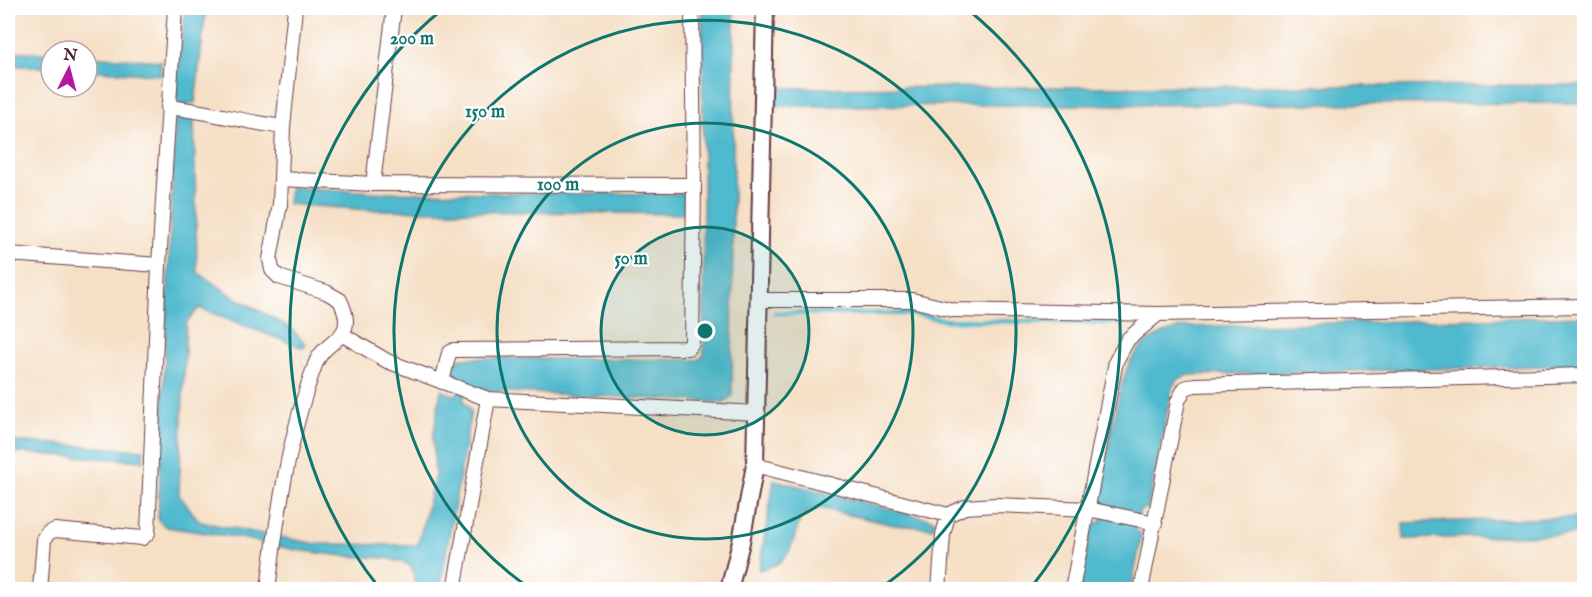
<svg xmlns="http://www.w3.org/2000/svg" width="1592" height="597" viewBox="0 0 1592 597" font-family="'IM FELL English',serif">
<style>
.water{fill:#50b9ce;stroke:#4d6c7c;stroke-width:1.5}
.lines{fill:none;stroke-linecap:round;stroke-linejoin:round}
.stream{stroke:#50b9ce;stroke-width:4.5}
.minor-casing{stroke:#643c42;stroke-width:16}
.tertiary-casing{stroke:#643c42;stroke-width:20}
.minor{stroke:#fff;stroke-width:14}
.tertiary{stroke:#fff;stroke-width:16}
.ring{fill:none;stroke:#0f766e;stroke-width:3}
.centre{fill:#0f766e;stroke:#fff;stroke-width:3}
.ring-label{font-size:18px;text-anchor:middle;font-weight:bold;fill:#0f766e;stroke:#fff;stroke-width:4.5;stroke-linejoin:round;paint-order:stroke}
</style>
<rect width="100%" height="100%" fill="#fff"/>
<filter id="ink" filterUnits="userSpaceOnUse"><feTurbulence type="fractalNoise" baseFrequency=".0167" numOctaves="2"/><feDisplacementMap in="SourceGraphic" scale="12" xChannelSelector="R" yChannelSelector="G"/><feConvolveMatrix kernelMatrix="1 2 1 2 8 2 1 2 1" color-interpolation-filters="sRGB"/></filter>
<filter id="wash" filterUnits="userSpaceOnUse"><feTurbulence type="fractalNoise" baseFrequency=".008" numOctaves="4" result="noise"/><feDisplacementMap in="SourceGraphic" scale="24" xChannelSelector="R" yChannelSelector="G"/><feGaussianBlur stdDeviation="1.35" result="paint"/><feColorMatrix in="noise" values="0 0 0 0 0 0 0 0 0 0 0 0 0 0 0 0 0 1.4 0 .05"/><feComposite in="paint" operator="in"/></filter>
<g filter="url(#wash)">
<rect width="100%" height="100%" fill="#f5dfc5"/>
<path class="water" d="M 185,8 L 206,8 L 195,103 L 186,103 L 194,115 L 197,272 L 236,298 L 291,328 L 306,345 L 303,348 L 199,308 L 186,323 L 179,495 L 200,522 L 317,544 L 418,545 L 435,475 L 433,437 L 441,390 L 456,396 L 462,382 L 451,376 L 456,360 L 462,358 L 699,360 L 704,355 L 702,8 L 734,8 L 732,396 L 724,402 L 492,391 L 469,385 L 463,400 L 471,411 L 440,589 L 415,589 L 413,570 L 408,564 L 387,558 L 344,556 L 296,550 L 241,538 L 166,527 L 158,520 L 175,118 L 180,113 L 180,103 L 175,98 Z
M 8,51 L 51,54 L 51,68 L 8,65 Z
M 87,56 L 161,61 L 161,75 L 87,70 Z
M 1584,85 L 1584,103 L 772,106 L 772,88 Z
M 290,187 L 372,192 L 684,194 L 684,214 L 370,210 L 288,204 Z
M 1584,316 L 1584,365 L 1189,375 L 1178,379 L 1172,388 L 1148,508 L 1140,510 L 1135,529 L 1142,535 L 1131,589 L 1079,590 L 1092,524 L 1101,522 L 1105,503 L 1098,497 C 1103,471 1109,445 1114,419 C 1124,369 1130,336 1187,327 Z
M 8,441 L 144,450 L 143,461 L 8,452 Z
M 774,480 L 935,520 L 933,528 L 894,525 L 819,508 L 801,516 C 792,544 792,564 759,570 Z
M 1584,517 L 1584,534 L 1404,539 L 1403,523 Z"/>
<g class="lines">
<path class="stream" d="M 775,313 L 914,314 L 945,320 L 1111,323"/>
</g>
</g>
<g filter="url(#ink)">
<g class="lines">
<g class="minor-casing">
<path id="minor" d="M 168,107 C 207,111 244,122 283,127
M 282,179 L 373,184 L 694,185 L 692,8
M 373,184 L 394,8
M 8,254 L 159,265
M 759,300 L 912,300 L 953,310 L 1158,314 L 1584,306
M 343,335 L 387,361 L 488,399 L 758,413
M 442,382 L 449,353 L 454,350 L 688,348 L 692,343 L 694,185
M 755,465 L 948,515 L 965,507 L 996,505 L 1088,509 L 1155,523
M 40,590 L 44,540 L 48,533 L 55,530 L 142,538 L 148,533 L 159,265 L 175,8
M 268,590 C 277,514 289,436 315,365 C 325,336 360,342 340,300 L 326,292 L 279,277 L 272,270 L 270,259 L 280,204 L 283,127 L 295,8
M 454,590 L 488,399
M 939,590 L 943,535 L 948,515
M 1072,590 L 1116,361 L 1128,339 L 1158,314
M 1141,590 L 1178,401 L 1185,388 L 1194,385 L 1584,375"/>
</g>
<g class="tertiary-casing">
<path id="tertiary" d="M 729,590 L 741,542 L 755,465 L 765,8"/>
</g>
<use href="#minor" class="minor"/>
<use href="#tertiary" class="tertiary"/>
</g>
</g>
<circle cx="705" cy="331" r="104" fill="#0f766e" fill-opacity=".12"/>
<g class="ring">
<circle cx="705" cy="331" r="104"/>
<circle cx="705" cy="331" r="208"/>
<path d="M531 589A311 311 0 1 1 879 589"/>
<path d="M380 589A415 415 0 0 1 444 8M966 8A415 415 0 0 1 1030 589"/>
</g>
<circle cx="705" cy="331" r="9" class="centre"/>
<g class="ring-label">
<text x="412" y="44">200 m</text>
<text x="485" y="117">150 m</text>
<text x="558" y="190">100 m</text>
<text x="631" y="264">50 m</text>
</g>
<rect width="1592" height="597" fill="none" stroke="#fff" stroke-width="30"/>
<g transform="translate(69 69) rotate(6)"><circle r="28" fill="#ffffff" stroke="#b7a5aa" stroke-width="1.5"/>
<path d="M0-4.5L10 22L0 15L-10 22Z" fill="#b5179e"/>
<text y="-9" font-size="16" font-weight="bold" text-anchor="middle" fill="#4a1f2b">N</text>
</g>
</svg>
